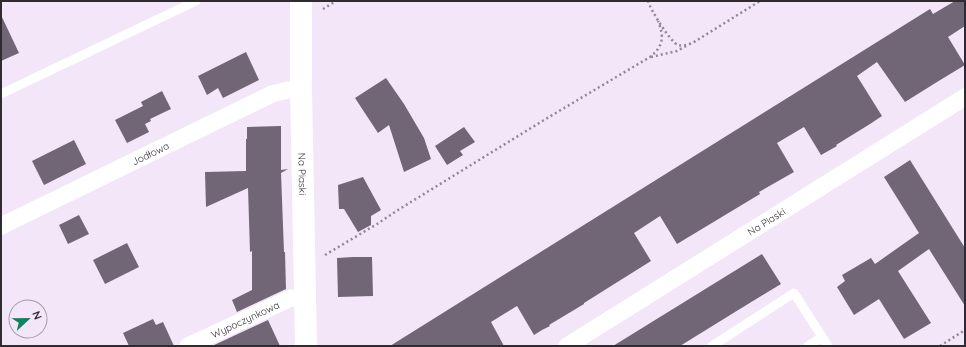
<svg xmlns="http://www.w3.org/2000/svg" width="966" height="347" viewBox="0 0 966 347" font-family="Quicksand,sans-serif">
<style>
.building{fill:#716676}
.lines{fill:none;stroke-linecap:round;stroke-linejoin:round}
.path{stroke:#908894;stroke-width:2.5;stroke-dasharray:2 3;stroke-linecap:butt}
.lane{stroke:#fff;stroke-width:9}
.street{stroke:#fff;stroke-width:17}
.secondary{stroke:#fff;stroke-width:22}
.labels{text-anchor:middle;stroke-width:4;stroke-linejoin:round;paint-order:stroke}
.street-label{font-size:10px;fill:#2f2b31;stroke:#f3e6f8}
</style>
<rect width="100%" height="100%" fill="#f3e6f8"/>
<path class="building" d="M 955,1 L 965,1 L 965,26 L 948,37 L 965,65 L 937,82 L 905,102 L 877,62 L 857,76 L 882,116 L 870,124 L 836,145 L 837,146 L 821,155 L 804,127 L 777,143 L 794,172 L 759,192 L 760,194 L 677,244 L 660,216 L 634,233 L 651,261 L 584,303 L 584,304 L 549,325 L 550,326 L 542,330 L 534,335 L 517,306 L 491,322 L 504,346 L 390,346 L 930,9 L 933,14 Z
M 1,15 L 19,53 L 1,61 Z
M 246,52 L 259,80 L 223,98 L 218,88 L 207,95 L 198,76 Z
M 386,78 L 404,104 L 424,138 L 431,159 L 404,172 L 389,125 L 378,133 L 355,98 Z
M 162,91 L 171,109 L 150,119 L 151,121 L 145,124 L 149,132 L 127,143 L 115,120 L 143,106 L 141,102 Z
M 281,126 L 281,170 L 288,169 L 281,173 L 284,252 L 285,252 L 286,289 L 237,312 L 232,300 L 252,290 L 252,251 L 250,252 L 248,188 L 206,207 L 205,172 L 246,171 L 246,139 L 247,139 L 247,127 Z
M 464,127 L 475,142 L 460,151 L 463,155 L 447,165 L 435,146 Z
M 74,140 L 86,164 L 44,185 L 32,161 Z
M 910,160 L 965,248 L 965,306 L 929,249 L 898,271 L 931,323 L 904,339 L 879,299 L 854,315 L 837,287 L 845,281 L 842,275 L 871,258 L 875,264 L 919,233 L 884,177 Z
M 363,177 L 381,210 L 371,216 L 371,225 L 358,232 L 344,209 L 339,209 L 338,185 Z
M 79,215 L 89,234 L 68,244 L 59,225 Z
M 127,243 L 139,267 L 105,284 L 93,260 Z
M 762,254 L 781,284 L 735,312 L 680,346 L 613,346 Z
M 353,257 L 372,257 L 373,296 L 338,297 L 337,258 Z
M 153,319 L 156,325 L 163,322 L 174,346 L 129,346 L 123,333 Z
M 268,320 L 280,346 L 212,346 Z"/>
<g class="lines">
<path class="path" d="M 648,1 C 650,9 671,43 678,45 C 685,47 693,43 699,39 L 760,1
M 323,9 L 336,1
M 651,57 L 677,51 L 688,45
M 325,255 L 377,224 L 398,210 L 544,120 L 650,57 C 664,46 664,36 658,21
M 940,346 L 965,330"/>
<path class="lane" d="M 1,94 L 196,1
M 712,346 L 794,293 L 828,346
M 808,346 L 822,337"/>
<g class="street">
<path id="s1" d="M 1,226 L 272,94 L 288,90 L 301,89"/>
<path id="s2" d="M 188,346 L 291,298 L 304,297"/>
<path id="s3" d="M 567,346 L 965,97"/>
</g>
<path class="secondary" id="s4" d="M 301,1 L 301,89 L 306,346"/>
</g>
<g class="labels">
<g class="street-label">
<text dy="4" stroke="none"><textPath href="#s1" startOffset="166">Jodłowa</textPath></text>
<text dy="4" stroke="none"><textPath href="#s4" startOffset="173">Na Piaski</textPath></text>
<text dy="4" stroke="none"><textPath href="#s3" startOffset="235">Na Piaski</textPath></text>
<text dy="4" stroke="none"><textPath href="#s2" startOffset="63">Wypoczynkowa</textPath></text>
</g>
</g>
<rect width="966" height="347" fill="none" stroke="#2f2b31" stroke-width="4"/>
<g transform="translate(28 319) rotate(68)"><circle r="19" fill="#f3e6f8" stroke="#a59ba8"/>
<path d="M0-3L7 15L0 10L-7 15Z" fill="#13825f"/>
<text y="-6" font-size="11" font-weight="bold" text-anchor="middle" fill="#2f2b31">N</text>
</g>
</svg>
